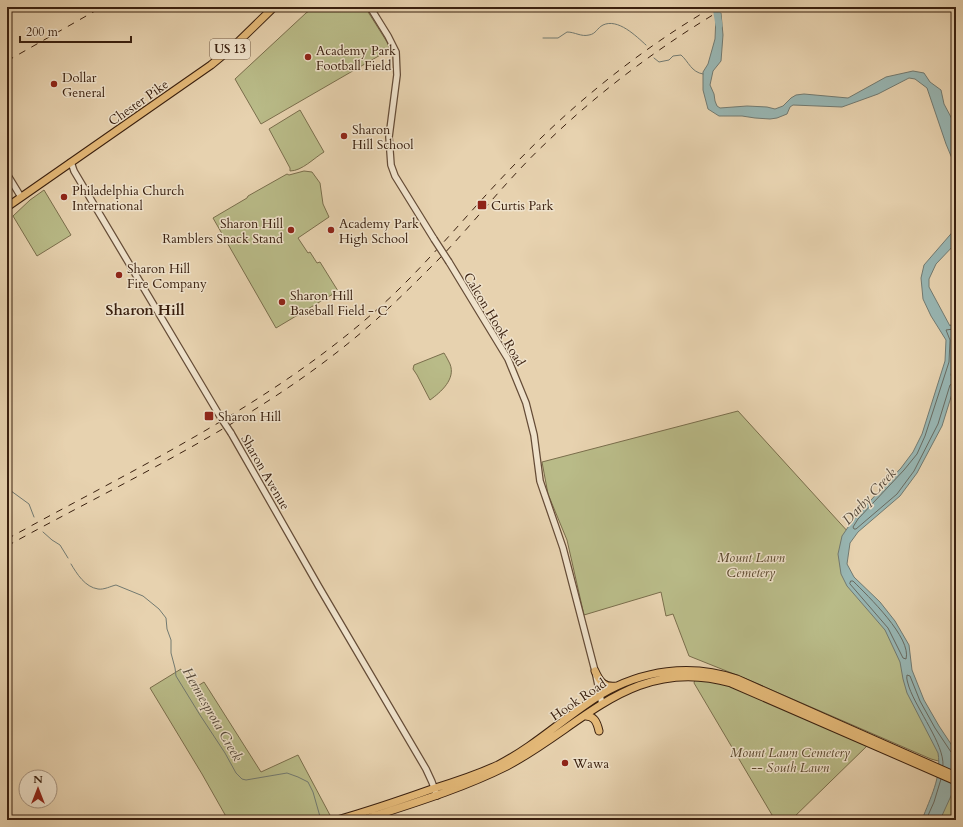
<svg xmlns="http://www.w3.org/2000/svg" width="963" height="827" viewBox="0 0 963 827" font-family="Cardo,serif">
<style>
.green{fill:#b9bb88;stroke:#7a6e4c}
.water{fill:#98b6b3;stroke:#727a71}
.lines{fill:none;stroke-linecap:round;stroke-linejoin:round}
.shore{stroke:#696b61;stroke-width:1}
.stream{stroke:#727a71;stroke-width:1}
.river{stroke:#98b6b3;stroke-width:7}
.minor-casing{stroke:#654c37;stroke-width:8}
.major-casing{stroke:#3a200f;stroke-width:9}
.minor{stroke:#efe2cb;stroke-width:5.5}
.major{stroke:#e4b978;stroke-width:7}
.rail{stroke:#3a200f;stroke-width:1;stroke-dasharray:7 7;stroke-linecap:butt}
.minor-bridge-casing{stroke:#654c37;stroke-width:8;stroke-linecap:butt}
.minor-bridge{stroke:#efe2cb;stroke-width:5.5}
.poi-dot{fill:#8f2418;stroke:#efe2cb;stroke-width:1.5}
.labels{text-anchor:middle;stroke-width:3;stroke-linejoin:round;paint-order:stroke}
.shield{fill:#efe2cb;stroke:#705a47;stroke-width:1}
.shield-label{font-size:12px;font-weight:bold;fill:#3a200f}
.poi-label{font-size:13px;fill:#3a200f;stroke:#efe2cb;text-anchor:start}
.street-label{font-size:13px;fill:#3a200f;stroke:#efe2cb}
.park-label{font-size:13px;font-style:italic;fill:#5a472d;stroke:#efe2cb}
.water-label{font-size:14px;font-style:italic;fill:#524638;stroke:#efe2cb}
.quarter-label{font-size:15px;font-weight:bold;fill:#3a200f;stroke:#efe2cb}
</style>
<rect width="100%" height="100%" fill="#e7d2af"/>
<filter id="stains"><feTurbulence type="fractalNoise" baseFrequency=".005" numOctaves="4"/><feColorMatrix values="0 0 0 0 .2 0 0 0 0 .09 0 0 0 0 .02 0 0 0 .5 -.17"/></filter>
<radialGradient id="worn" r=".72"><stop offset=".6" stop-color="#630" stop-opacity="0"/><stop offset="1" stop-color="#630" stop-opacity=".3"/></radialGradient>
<path class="green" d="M 315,7 L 365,7 L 387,42 L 389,47 L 389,50 L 261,124 L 235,79 L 306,13 Z
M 300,110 L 324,152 C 314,158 302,171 290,171 L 290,168 L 269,129 Z
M 304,171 L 312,172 L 320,183 L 323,204 L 329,217 L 298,238 L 308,253 L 310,252 L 317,263 L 320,262 L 338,291 L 276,328 L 213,218 L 247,198 L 248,196 L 287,174 L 289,175 Z
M 44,190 L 71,235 L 37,256 L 13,216 L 30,200 Z
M 444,353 C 446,356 448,360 450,364 C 456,379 441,392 430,400 L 417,375 L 413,369 L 414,365 Z
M 738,411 L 850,534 L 845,569 L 880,611 L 949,764 L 931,759 L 744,678 L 689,656 L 673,614 L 666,616 L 661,592 L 584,615 L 567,540 L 548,494 L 542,462 Z
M 181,669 L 193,689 L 204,682 L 261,772 L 298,755 L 331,817 L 320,820 L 228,820 L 202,774 L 150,688 Z
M 695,679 L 726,684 L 868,745 L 791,820 L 775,820 L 694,683 Z
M 953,786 L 956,787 L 956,820 L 938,820 Z"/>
<path class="water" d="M 721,13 L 723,35 L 721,61 L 713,71 L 710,85 L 714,94 L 715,101 L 717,106 L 720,108 L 747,106 L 767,107 L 775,109 L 783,106 L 791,98 L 796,95 L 804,94 L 848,98 L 886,77 L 913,71 L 924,73 L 930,82 L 941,90 L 944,104 L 952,119 L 953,130 L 956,137 L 956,168 L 946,144 L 927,88 L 915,79 L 909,78 L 878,94 L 842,107 L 793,105 L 790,107 L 787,114 L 777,118 L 770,119 L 755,118 L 742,116 L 719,116 L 708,109 L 703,90 L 703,72 L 708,64 L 715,39 L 716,16 Z
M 956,228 L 956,243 L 936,264 L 929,279 L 929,287 L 950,326 L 956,318 L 956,381 L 942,426 L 917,473 L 900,496 L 858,532 L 850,543 L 847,564 L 854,577 L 880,602 L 895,621 L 909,645 L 912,670 L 924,700 L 939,726 L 953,747 L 956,755 L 956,785 L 940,820 L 922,820 C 930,798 942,777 938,753 L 907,693 L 903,679 L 900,662 L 885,630 L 847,586 L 841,574 L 838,554 L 842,536 L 855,517 L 901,468 L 913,452 L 922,434 L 945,361 L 946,340 L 931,316 L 923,299 L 921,278 L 924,265 Z"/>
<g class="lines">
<path class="shore" d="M 956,325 L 953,329 L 946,330 L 950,340 L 949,362 L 925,436 L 917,454 L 904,470 L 858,519 L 853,527 L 854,529 L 856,529 L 897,494 L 914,471 L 938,424 L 950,385 L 953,383 L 956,382
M 956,332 L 954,335 C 958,347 954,363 951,375 L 952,377 L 956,377
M 851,581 L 853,581 C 868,596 912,638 906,659 L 903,658 L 888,628 L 850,584 Z
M 943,765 C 944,744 917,710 909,687 C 908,683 906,679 907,675 L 910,676 L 920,701 L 935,728 L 951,752 L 956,754
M 926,820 L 934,802 L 941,779"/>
<path class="stream" d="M 543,38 L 558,38 L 567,32 C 575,32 581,37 589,35 C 596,34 597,28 603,25 C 618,18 636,36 646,45
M 654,58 L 659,62 L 669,60 L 673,56 L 681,55 C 689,62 691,72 703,74
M 7,488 L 29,504 L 34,517
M 43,532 L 52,540 L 60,545 L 68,558
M 71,564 C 77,574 85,587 98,589 C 104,590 111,586 116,585 L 143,596 L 159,609 L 166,618 L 167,629 L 171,640 L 171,653 L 175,668 L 176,676 L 200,715 L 225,753 L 236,773 L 242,779 L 246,780 L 287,773 L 298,777 L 308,782 L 313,792 L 321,820"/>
<path class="river" d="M 716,7 L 719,25"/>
<g class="minor-casing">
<path id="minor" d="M 370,7 L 388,36 L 396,52 L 397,75 L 389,137 L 391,165 L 395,176 L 434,239
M 71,162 L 74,171 L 221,418
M 7,174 L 21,197
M 449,262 L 508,359 L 526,403 L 534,435 L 540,481 L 563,548 L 595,671 L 602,704
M 231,433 L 319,587 L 426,769 L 432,782 L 437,796"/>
</g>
<g class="major-casing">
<path id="major" d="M 7,207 L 211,65 L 234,46 L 274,7
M 595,671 C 600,682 604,688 617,686
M 584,716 C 594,715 597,722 599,731
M 337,820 C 369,811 401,800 432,789 C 455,782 476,775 498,765 C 535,746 565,717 600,695 C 642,670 691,663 737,679 L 956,776
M 362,820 C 411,804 461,789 507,766 C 583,726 633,655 731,683 L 956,781"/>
</g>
<use href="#minor" class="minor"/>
<use href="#major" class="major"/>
<path class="rail" d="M 7,61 L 102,7
M 7,539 C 132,470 263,409 372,314 C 425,268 468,212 517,162 C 575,102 641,49 713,7
M 7,546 C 134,476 269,416 378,318 C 398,300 418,280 437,261 C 475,222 508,178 548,141 C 601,90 662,45 726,7"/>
<g class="minor-bridge-casing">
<path id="minor-bridge" d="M 434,239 L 449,262
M 221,418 L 231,433"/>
</g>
<use href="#minor-bridge" class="minor-bridge"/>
</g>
<g class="poi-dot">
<circle cx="308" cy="57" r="4"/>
<circle cx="54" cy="84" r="4"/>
<circle cx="344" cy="136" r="4"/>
<circle cx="64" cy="197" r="4"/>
<rect x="477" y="200" width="10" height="10" rx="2"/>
<circle cx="291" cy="230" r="4"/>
<circle cx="331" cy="230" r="4"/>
<circle cx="119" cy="275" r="4"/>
<circle cx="282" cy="302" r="4"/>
<rect x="204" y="411" width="10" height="10" rx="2"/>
<circle cx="565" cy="763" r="4"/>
</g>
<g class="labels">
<rect class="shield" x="210" y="39" width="40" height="20" rx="3"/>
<g class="shield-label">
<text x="230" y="53">US 13</text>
</g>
<g class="poi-label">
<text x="316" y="55">Academy Park<tspan x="316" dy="15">Football Field</tspan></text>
<text x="62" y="82">Dollar<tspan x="62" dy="15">General</tspan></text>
<text x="352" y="134">Sharon<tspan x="352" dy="15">Hill School</tspan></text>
<text x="72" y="195">Philadelphia Church<tspan x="72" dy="15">International</tspan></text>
<text x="491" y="210">Curtis Park</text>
<text x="283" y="228" text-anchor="end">Sharon Hill<tspan x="283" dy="15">Ramblers Snack Stand</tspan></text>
<text x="339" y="228">Academy Park<tspan x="339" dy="15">High School</tspan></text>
<text x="127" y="273">Sharon Hill<tspan x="127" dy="15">Fire Company</tspan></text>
<text x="290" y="300">Sharon Hill<tspan x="290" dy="15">Baseball Field - C</tspan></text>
<text x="218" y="421">Sharon Hill</text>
<text x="573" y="768">Wawa</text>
</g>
<g class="street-label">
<text transform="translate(138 102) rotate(-35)" y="5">Chester Pike</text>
<text transform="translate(495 319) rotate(59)" y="5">Calcon Hook Road</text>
<text transform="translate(266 472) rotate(60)" y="5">Sharon Avenue</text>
<text transform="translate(578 699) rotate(-34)" y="5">Hook Road</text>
</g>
<g class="park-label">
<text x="751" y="562">Mount Lawn<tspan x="751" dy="15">Cemetery</tspan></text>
<text x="790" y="757">Mount Lawn Cemetery<tspan x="790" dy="15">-- South Lawn</tspan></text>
</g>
<g class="water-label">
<text transform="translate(869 496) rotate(-47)" y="5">Darby Creek</text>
<text transform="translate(213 714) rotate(60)" y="5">Hermesprota Creek</text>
</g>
<g class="quarter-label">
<text x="145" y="315">Sharon Hill</text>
</g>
</g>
<rect width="963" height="827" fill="none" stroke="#e7d2af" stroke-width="24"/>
<rect x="8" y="8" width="947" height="811" fill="none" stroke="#3a200f" stroke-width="2"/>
<rect x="12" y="12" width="939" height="803" fill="none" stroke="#3a200f"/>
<g transform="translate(38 789)"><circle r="19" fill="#efe2cb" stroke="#a79480"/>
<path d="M0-3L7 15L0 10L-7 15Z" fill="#8f2418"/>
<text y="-6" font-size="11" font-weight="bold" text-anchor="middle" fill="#3a200f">N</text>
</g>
<path d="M20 36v6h111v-6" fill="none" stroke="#3a200f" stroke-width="2"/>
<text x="26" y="36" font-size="12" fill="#3a200f" stroke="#efe2cb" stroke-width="3" paint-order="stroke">200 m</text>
<rect width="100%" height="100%" filter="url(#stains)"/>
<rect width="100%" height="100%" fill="url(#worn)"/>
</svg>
